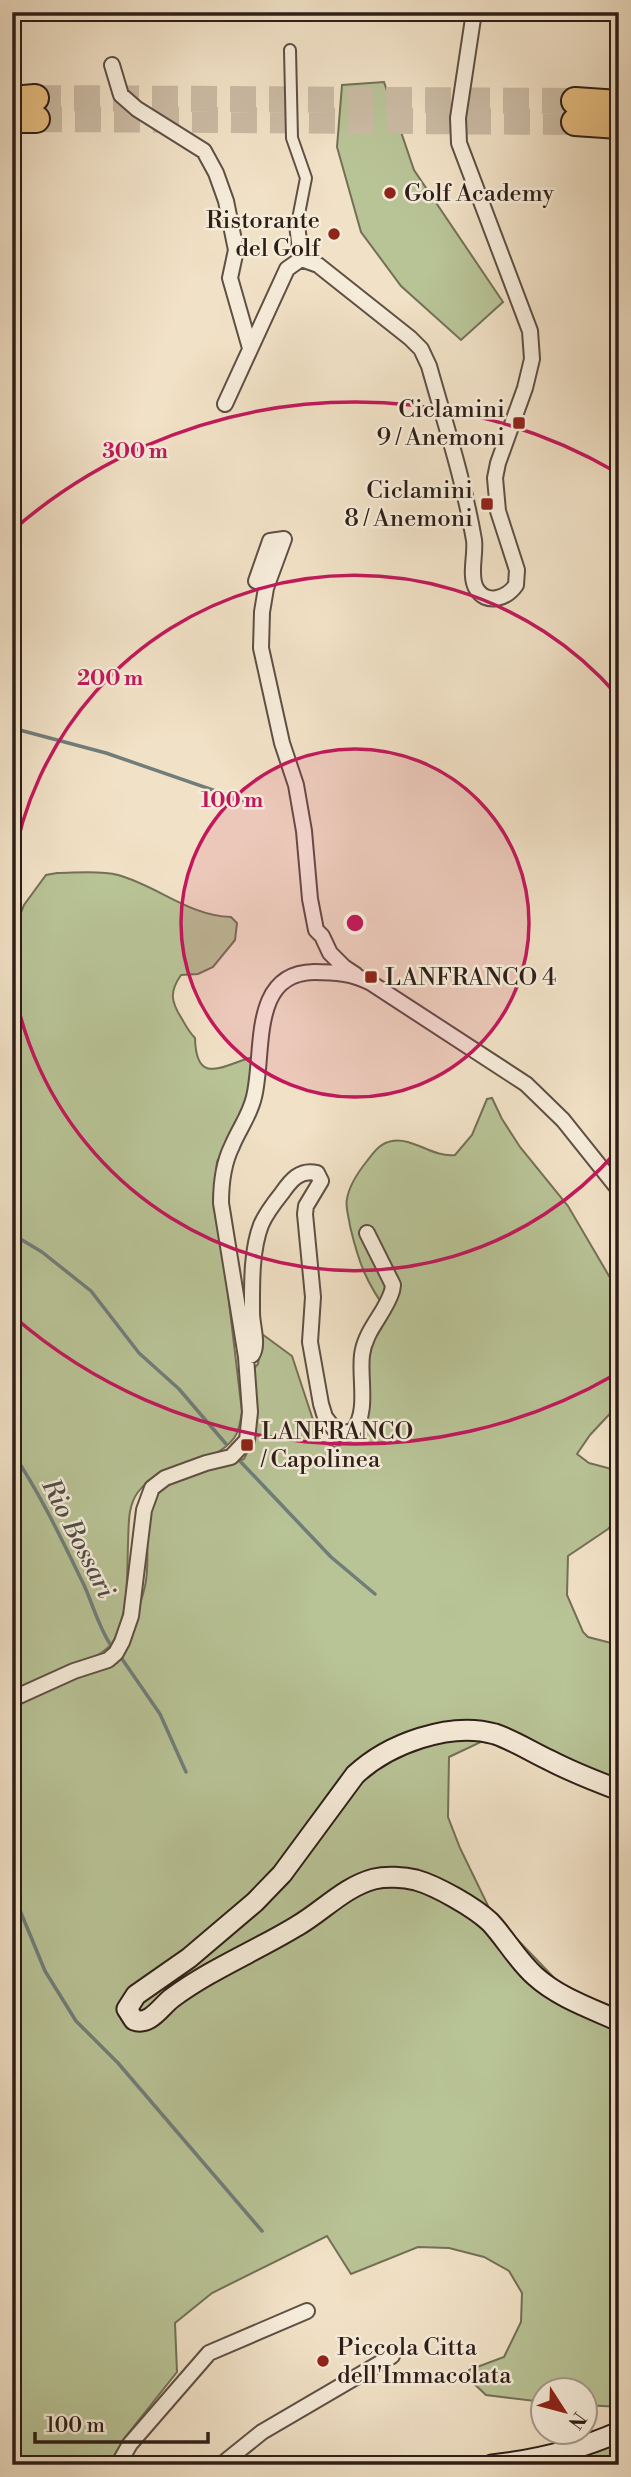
<svg xmlns="http://www.w3.org/2000/svg" width="631" height="2477" viewBox="0 0 631 2477" font-family="'Libre Bodoni',serif">
<style>
.green{fill:#b8c396;stroke:#737057;stroke-width:2}
.lines{fill:none;stroke-linecap:round;stroke-linejoin:round}
.stream{stroke:#707d7a;stroke-width:3.5}
.motorway-tunnel{stroke:#cabaa3;stroke-width:26;stroke-dasharray:26 13;stroke-linecap:butt}
.pedestrian-casing{stroke:#5f4f44;stroke-width:14}
.minor-casing{stroke:#5f4f44;stroke-width:18}
.secondary-casing{stroke:#2e1e18;stroke-width:23}
.motorway-casing{stroke:#2e1e18;stroke-width:30}
.pedestrian{stroke:#f6ecda;stroke-width:10}
.minor{stroke:#f6ecda;stroke-width:14}
.secondary{stroke:#f6ecda;stroke-width:19}
.motorway{stroke:#e8c083;stroke-width:26}
.ring{fill:none;stroke:#c2185b;stroke-width:3.5}
.poi-dot{fill:#8f2418;stroke:#f6ecda;stroke-width:2.5}
.labels{text-anchor:middle;stroke-width:5;stroke-linejoin:round;paint-order:stroke}
.poi-label{font-size:24px;fill:#2e1e18;stroke:#f6ecda;text-anchor:start}
.water-label{font-size:26px;font-style:italic;fill:#4f4d49;stroke:#f6ecda}
.centre{fill:#c2185b;stroke:#f6ecda;stroke-width:3.5}
.ring-label{font-size:21px;text-anchor:middle;font-weight:bold;fill:#c2185b;stroke:#f6ecda;stroke-width:5;stroke-linejoin:round;paint-order:stroke}
</style>
<rect width="100%" height="100%" fill="#f1e1c6"/>
<filter id="stains"><feTurbulence type="fractalNoise" baseFrequency=".00286" numOctaves="4"/><feColorMatrix values="0 0 0 0 .2 0 0 0 0 .09 0 0 0 0 .02 0 0 0 .5 -.17"/></filter>
<radialGradient id="worn" r=".72"><stop offset=".6" stop-color="#630" stop-opacity="0"/><stop offset="1" stop-color="#630" stop-opacity=".3"/></radialGradient>
<path class="green" d="M 384,82 L 414,170 L 503,302 L 461,340 L 401,286 L 361,232 L 337,147 L 342,85 Z
M 57,873 C 76,873 100,870 118,875 C 158,886 189,916 231,917 L 237,923 L 235,940 L 213,967 L 198,974 L 181,975 C 169,992 171,1002 182,1019 C 186,1026 189,1032 195,1038 C 196,1087 223,1065 253,1057 L 255,1062 L 248,1097 L 217,1162 L 213,1201 L 224,1260 L 242,1412 C 240,1421 240,1430 234,1438 C 213,1467 160,1462 138,1492 C 127,1507 129,1526 128,1544 C 127,1572 129,1620 112,1643 C 97,1663 37,1682 12,1693 L 12,936 L 24,905 L 46,875 Z
M 492,1098 L 502,1119 L 520,1147 L 568,1206 L 619,1293 L 619,1404 L 590,1435 L 577,1454 L 589,1463 L 619,1471 L 619,1516 L 608,1529 L 568,1556 L 567,1595 L 583,1632 L 588,1637 L 619,1645 L 619,1782 L 489,1738 L 449,1757 L 448,1817 L 460,1848 L 491,1912 L 560,1984 L 619,2011 L 619,2407 L 586,2405 L 586,2390 L 544,2390 L 543,2402 L 486,2395 L 468,2378 L 469,2370 L 504,2357 L 521,2322 L 522,2293 L 509,2271 L 484,2257 L 449,2248 L 418,2247 L 351,2274 L 327,2236 L 212,2293 L 175,2323 L 177,2372 L 127,2435 L 109,2465 L 12,2465 L 12,1708 L 76,1677 L 117,1663 C 127,1638 139,1613 145,1586 C 153,1554 136,1508 166,1483 C 173,1478 231,1463 244,1459 C 261,1428 256,1406 251,1372 L 258,1364 L 262,1334 L 292,1356 L 320,1441 L 335,1447 L 355,1439 L 365,1419 L 363,1360 L 378,1326 L 389,1314 C 366,1282 359,1264 350,1226 C 349,1217 345,1207 347,1199 C 349,1186 359,1171 367,1161 C 374,1152 380,1143 392,1141 C 413,1137 433,1158 455,1155 L 472,1135 L 487,1099 Z
M 619,2443 L 619,2465 L 547,2465 Z"/>
<g class="lines">
<path class="stream" d="M 12,728 L 106,753 L 262,807
M 12,1234 L 42,1252 L 91,1291 L 139,1353 L 179,1389 L 226,1444
M 12,1452 C 40,1493 62,1540 84,1585 C 93,1605 98,1625 110,1644
M 237,1458 L 331,1557 L 375,1594
M 120,1656 L 160,1714 L 186,1772
M 12,1878 L 19,1908 L 45,1971 L 76,2021 L 118,2063 L 262,2231"/>
<path class="motorway-tunnel" d="M 35,98 L 575,101
M 36,119 L 575,122"/>
<g class="pedestrian-casing">
<path id="pedestrian" d="M 290,50 L 292,138 L 306,178 L 297,224"/>
</g>
<g class="minor-casing">
<path id="minor" d="M 112,65 L 121,95 L 137,109 L 204,151 L 216,173 L 226,201 L 236,250 L 230,278 L 250,348
M 297,224 L 301,259
M 225,404 L 287,269 L 301,259 L 318,265 L 410,338 L 421,349 L 429,366 C 445,423 464,481 474,540 C 476,554 469,575 476,588 C 486,606 507,598 516,585 L 517,570 L 498,511 L 495,478 L 498,463 L 525,388 L 532,359 L 530,331 L 459,143 L 458,118 L 474,12
M 256,581 L 270,541 L 284,539 L 266,588 L 262,612 L 261,648 L 282,743 L 296,785 L 304,831 L 310,899 L 316,930 L 322,936 L 330,953 L 344,967 L 356,975
M 246,1357 L 252,1355 C 259,1345 252,1325 252,1313 C 252,1286 251,1251 261,1225 C 266,1213 274,1203 282,1193 C 291,1180 300,1169 317,1173 L 321,1181 L 306,1206 L 305,1214 L 313,1297 L 310,1342 L 321,1404 L 325,1417 L 338,1434 L 353,1431 C 369,1412 359,1378 362,1355 C 365,1330 385,1314 392,1291 L 393,1285 L 367,1233
M 12,1699 L 74,1671 L 108,1660 L 116,1653 L 122,1642 L 131,1616 L 144,1510 L 152,1488 L 165,1478 L 206,1463 L 231,1457 L 247,1440 L 250,1412 L 246,1357 L 221,1203 C 221,1183 223,1164 232,1146 C 239,1129 250,1115 254,1097 C 265,1053 249,973 314,972 C 334,972 353,973 371,983 L 526,1084 L 563,1120 L 619,1190
M 118,2465 L 130,2444 L 209,2353 L 307,2311
M 221,2465 L 262,2432 L 392,2356"/>
</g>
<g class="secondary-casing">
<path id="secondary" d="M 619,1790 C 595,1781 572,1772 549,1760 C 532,1752 513,1740 495,1734 C 450,1721 388,1744 355,1775 L 282,1874 L 255,1902 L 189,1958 L 136,1995 L 127,2009 L 134,2020 C 150,2026 161,2006 172,1998 C 211,1969 256,1951 297,1926 C 323,1911 344,1887 374,1879 C 386,1876 404,1877 416,1880 C 437,1886 474,1907 490,1922 C 506,1939 517,1960 535,1976 C 558,1997 590,2008 619,2021
M 492,2465 C 537,2460 578,2450 619,2432"/>
</g>
<g class="motorway-casing">
<path id="motorway" d="M 12,100 L 35,98
M 575,101 L 619,104
M 12,119 L 36,119
M 575,122 L 619,125"/>
</g>
<use href="#pedestrian" class="pedestrian"/>
<use href="#minor" class="minor"/>
<use href="#secondary" class="secondary"/>
<use href="#motorway" class="motorway"/>
</g>
<circle cx="355" cy="923" r="174" fill="#c2185b" fill-opacity=".12"/>
<g class="ring">
<circle cx="355" cy="923" r="174"/>
<path d="M617 1151A347 347 0 0 1 12 977M12 869A347 347 0 0 1 617 695"/>
<path d="M616 1374A521 521 0 0 1 13 1316M13 530A521 521 0 0 1 616 472"/>
</g>
<g class="poi-dot">
<circle cx="390" cy="193" r="7"/>
<circle cx="334" cy="234" r="7"/>
<rect x="512" y="416" width="14" height="14" rx="3.5"/>
<rect x="480" y="497" width="14" height="14" rx="3.5"/>
<rect x="364" y="970" width="14" height="14" rx="3.5"/>
<rect x="240" y="1438" width="14" height="14" rx="3.5"/>
<circle cx="323" cy="2361" r="7"/>
</g>
<g class="labels">
<g class="poi-label">
<text x="404" y="201">Golf Academy</text>
<text x="320" y="228" text-anchor="end">Ristorante<tspan x="320" dy="28">del Golf</tspan></text>
<text x="505" y="417" text-anchor="end">Ciclamini<tspan x="505" dy="28">9 / Anemoni</tspan></text>
<text x="473" y="498" text-anchor="end">Ciclamini<tspan x="473" dy="28">8 / Anemoni</tspan></text>
<text x="385" y="985">LANFRANCO 4</text>
<text x="261" y="1439">LANFRANCO<tspan x="261" dy="28">/ Capolinea</tspan></text>
<text x="337" y="2355">Piccola Citta<tspan x="337" dy="28">dell'Immacolata</tspan></text>
</g>
<g class="water-label">
<text transform="translate(79 1538) rotate(63)" y="9">Rio Bossari</text>
</g>
</g>
<circle cx="355" cy="923" r="10" class="centre"/>
<g class="ring-label">
<text x="135" y="458">300 m</text>
<text x="110" y="685">200 m</text>
<text x="232" y="807">100 m</text>
</g>
<rect width="631" height="2477" fill="none" stroke="#f1e1c6" stroke-width="42"/>
<rect x="14" y="14" width="603" height="2449" fill="none" stroke="#2e1e18" stroke-width="3.5"/>
<rect x="21" y="21" width="589" height="2435" fill="none" stroke="#2e1e18" stroke-width="2"/>
<g transform="translate(564 2411) rotate(126)"><circle r="33" fill="#f6ecda" stroke="#a69a8c" stroke-width="2"/>
<path d="M0-5L12 26L0 18L-12 26Z" fill="#8f2418"/>
<text y="-10" font-size="19" font-weight="bold" text-anchor="middle" fill="#2e1e18">N</text>
</g>
<path d="M35 2432v10h173v-10" fill="none" stroke="#2e1e18" stroke-width="3.5"/>
<text x="46" y="2432" font-size="21" fill="#2e1e18" stroke="#f6ecda" stroke-width="5" paint-order="stroke">100 m</text>
<rect width="100%" height="100%" filter="url(#stains)"/>
<rect width="100%" height="100%" fill="url(#worn)"/>
</svg>
